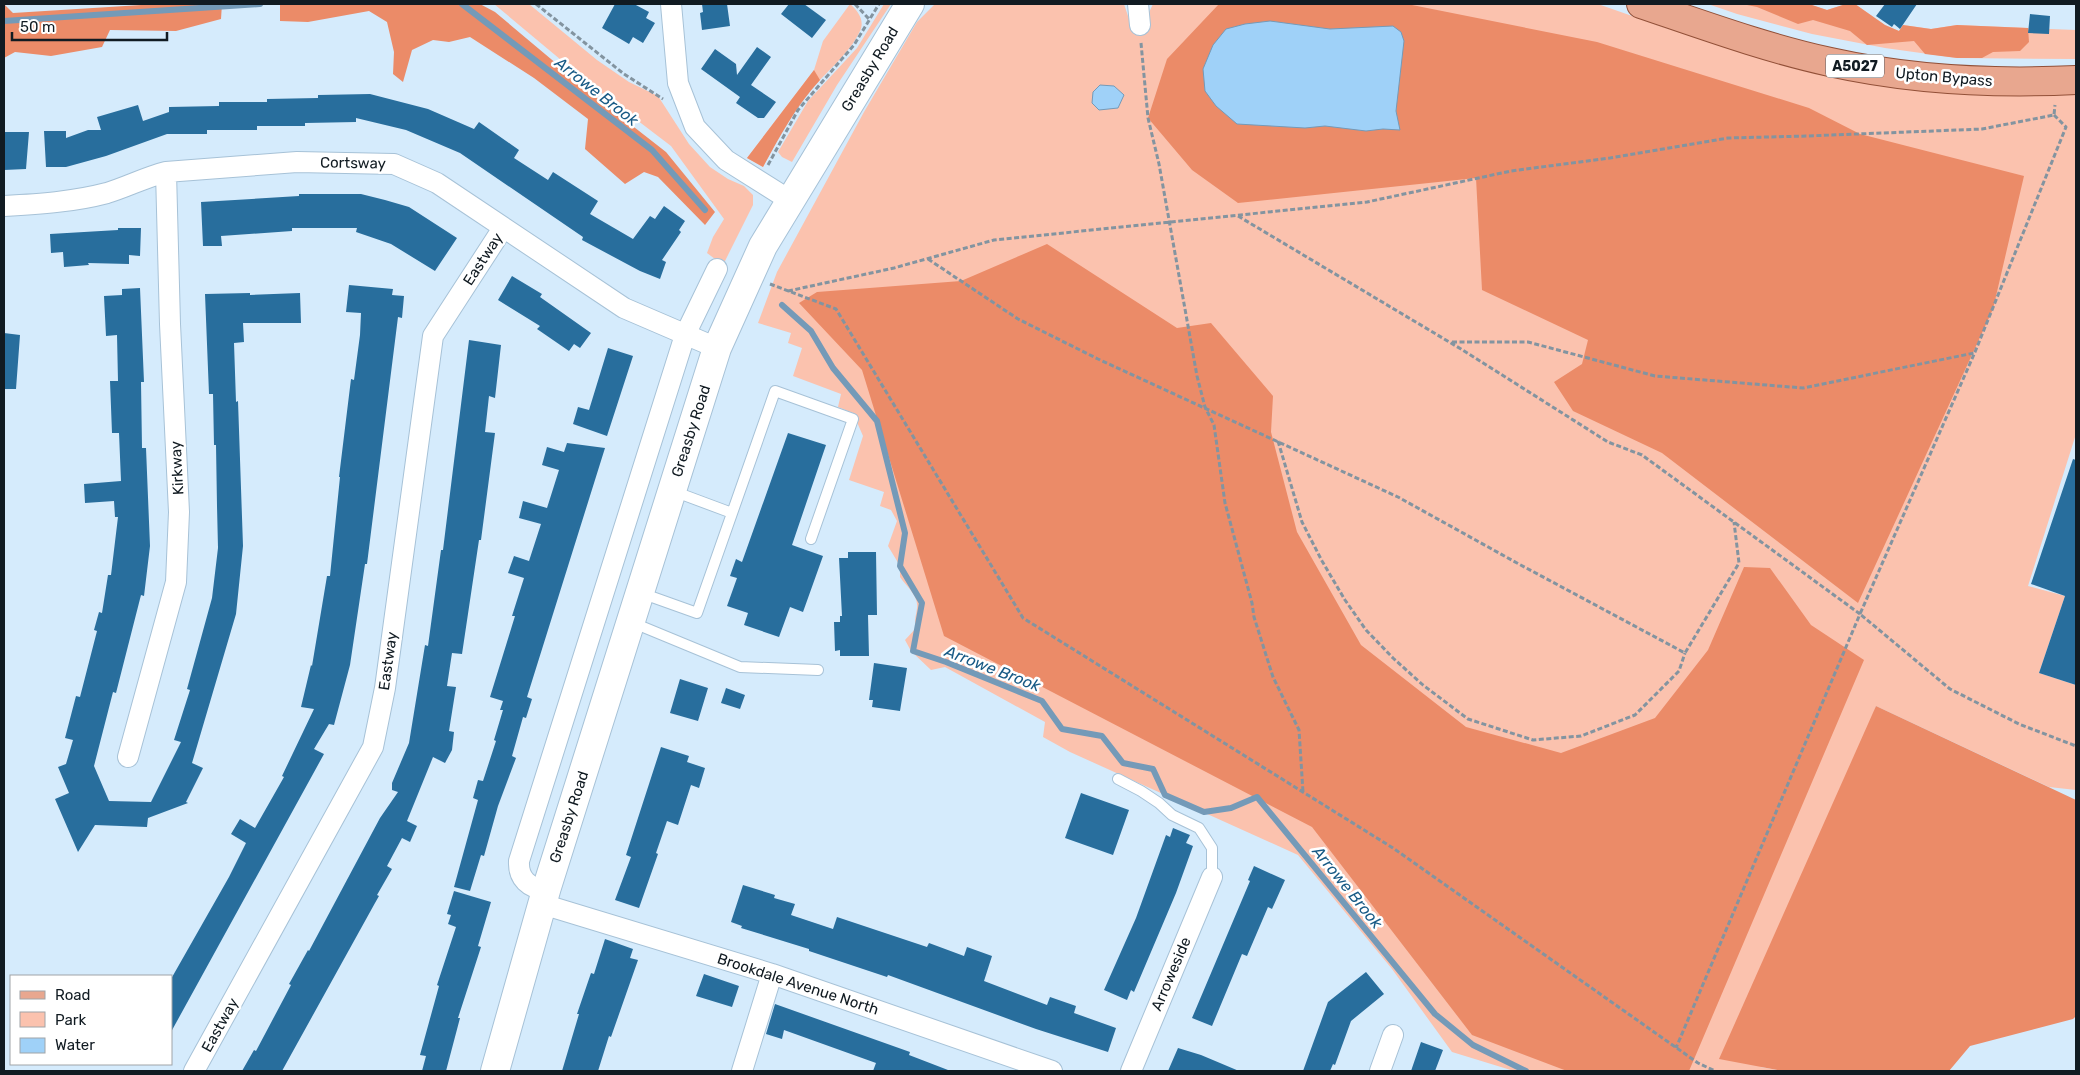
<svg xmlns="http://www.w3.org/2000/svg" width="2080" height="1075" viewBox="0 0 2080 1075" font-family="Rubik,sans-serif">
<style>
.green{fill:#fbc2ae}
.forest{fill:#eb8b68}
.water{fill:#9fd1f8;stroke:#749ab8}
.lines{fill:none;stroke-linecap:round;stroke-linejoin:round}
.stream{stroke:#749ab8;stroke-width:6}
.building{fill:#286e9d}
.lane-casing{stroke:#a7c2d7;stroke-width:12}
.street-casing{stroke:#a7c2d7;stroke-width:22}
.secondary-casing{stroke:#a7c2d7;stroke-width:30}
.primary-casing{stroke:#925038;stroke-width:30}
.path{stroke:#8394a0;stroke-width:3;stroke-dasharray:5 2.5;stroke-linecap:butt}
.lane{stroke:#fff;stroke-width:10}
.street{stroke:#fff;stroke-width:20}
.secondary{stroke:#fff;stroke-width:28}
.primary{stroke:#e8a78f;stroke-width:28}
.labels{text-anchor:middle;stroke-width:5;stroke-linejoin:round;paint-order:stroke}
.shield{fill:#fff;stroke:#585f64;stroke-width:1}
.shield-label{font-size:14px;font-weight:bold;fill:#111b22}
.street-label{font-size:15px;fill:#111b22;stroke:#fff}
.water-label{font-size:16px;font-style:italic;fill:#185a85;stroke:#fff}
</style>
<rect width="100%" height="100%" fill="#d5ebfc"/>
<path class="green" d="M 494,4 L 529,4 L 597,60 L 629,82 L 658,96 L 689,144 L 710,167 L 728,179 L 744,186 L 753,195 L 753,205 L 723,265 L 707,253 L 713,237 L 724,219 L 671,146 L 591,85 Z
M 850,4 C 858,11 865,20 860,31 C 850,54 820,77 805,97 C 788,118 776,143 763,167 L 747,158 L 814,70 L 823,41 Z
M 884,4 L 891,4 L 837,85 L 792,162 L 782,157 L 778,152 L 808,101 L 857,48 Z
M 935,4 L 1124,4 L 1131,25 L 1143,25 L 1153,4 L 1598,4 L 1669,29 L 1831,75 L 2076,92 L 2076,434 L 2028,586 L 2065,596 L 2039,673 L 2076,685 L 2076,790 L 2049,787 L 1876,706 L 1761,1067 L 1783,1071 L 1514,1071 L 1452,1052 L 1392,969 L 1298,855 L 1070,752 L 1043,737 L 1045,722 L 945,667 L 931,670 L 911,651 L 905,640 L 916,628 C 914,618 916,617 917,608 C 919,596 906,586 900,577 L 900,566 L 888,546 L 897,521 L 891,510 L 880,506 L 884,492 L 849,480 L 863,436 L 853,413 L 838,407 L 841,394 L 793,376 L 802,348 L 788,343 L 791,333 L 758,323 L 777,272 L 864,112 L 917,22 Z
M 1708,4 L 1809,4 L 1827,10 L 1846,4 L 1855,4 L 1885,25 L 1899,31 L 1903,25 L 1931,29 L 1957,25 L 2076,30 L 2076,59 L 1957,58 L 1885,48 L 1812,34 L 1737,14 Z"/>
<path class="forest" d="M 4,4 L 13,13 L 141,5 L 143,4 L 222,4 L 221,19 L 176,31 L 110,30 L 102,47 L 51,56 L 15,52 L 4,58 Z
M 280,4 L 480,4 L 495,12 L 607,106 L 666,152 L 715,212 L 705,225 L 658,177 L 644,172 L 625,184 L 585,149 L 588,119 L 534,78 L 470,37 L 449,42 L 433,40 L 412,50 L 403,82 L 393,74 L 394,52 L 387,22 L 369,11 L 308,22 L 280,21 Z
M 1219,4 L 1407,4 L 1597,42 L 1809,108 L 1860,134 L 2024,176 L 1993,309 L 1858,603 L 1662,453 L 1573,411 L 1554,382 L 1582,364 L 1588,340 L 1482,290 L 1476,178 L 1238,203 L 1192,170 L 1148,118 L 1167,59 Z
M 1742,4 L 1809,4 L 1827,10 L 1846,4 L 1855,4 L 1885,25 L 1899,31 L 1903,25 L 1931,29 L 1957,25 L 2028,28 L 2029,42 L 2020,51 L 1993,52 L 1982,58 L 1957,58 L 1925,54 L 1914,41 L 1867,45 L 1850,31 L 1813,20 L 1798,24 L 1757,7 Z
M 814,70 L 820,80 C 796,106 780,136 763,167 L 747,158 Z
M 1047,244 L 1177,328 L 1211,323 L 1273,396 L 1271,432 L 1297,532 L 1361,645 L 1466,727 L 1561,753 L 1655,718 L 1708,650 L 1744,567 L 1770,568 L 1811,625 L 1864,660 L 1689,1071 L 1567,1071 L 1472,1035 L 1312,827 L 944,636 L 862,370 L 799,303 L 817,292 L 961,281 Z
M 1876,706 L 2076,800 L 2076,1016 L 2073,1019 L 1970,1046 L 1949,1071 L 1783,1071 L 1719,1059 Z"/>
<path class="water" d="M 1270,21 L 1330,29 L 1393,26 L 1401,32 L 1404,41 L 1396,111 L 1400,130 L 1383,129 L 1366,131 L 1325,126 L 1305,128 L 1237,124 L 1216,106 L 1205,91 L 1203,69 L 1213,45 L 1226,29 L 1245,24 Z
M 1100,85 L 1114,86 L 1124,95 L 1118,108 L 1099,110 L 1092,103 L 1093,92 Z"/>
<g class="lines">
<path class="stream" d="M 462,4 L 652,150 L 705,210
M 4,21 L 260,4
M 782,305 L 811,331 L 833,368 L 877,421 L 905,533 L 900,566 L 922,603 L 913,651 L 946,662 L 1042,701 L 1062,729 L 1102,736 L 1123,763 L 1153,769 L 1165,795 L 1204,812 L 1231,808 L 1257,797 L 1435,1014 L 1473,1045 L 1526,1071"/>
</g>
<path class="building" d="M 615,4 L 634,4 L 649,12 L 646,18 L 655,23 L 643,43 L 633,37 L 629,44 L 602,28 Z
M 702,4 L 727,4 L 730,26 L 702,30 L 700,13 L 703,12 Z
M 789,4 L 804,4 L 826,20 L 812,38 L 781,14 Z
M 1885,4 L 1917,4 L 1900,29 L 1894,24 L 1892,27 L 1876,16 Z
M 2030,14 L 2050,16 L 2049,34 L 2028,33 Z
M 757,47 L 771,57 L 751,85 L 776,102 L 764,118 L 758,118 L 736,103 L 740,97 L 701,69 L 715,49 L 736,64 L 737,75 Z
M 370,94 L 428,109 L 474,129 L 479,122 L 519,150 L 514,158 L 548,180 L 553,172 L 598,201 L 590,214 L 633,239 L 650,216 L 655,219 L 664,206 L 685,221 L 679,230 L 681,232 L 662,260 L 666,262 L 660,279 L 640,271 L 582,240 L 583,237 L 460,153 L 406,130 L 356,118 L 356,122 L 305,123 L 305,126 L 257,126 L 257,130 L 207,130 L 207,134 L 167,134 L 106,156 L 66,167 L 46,167 L 44,131 L 66,131 L 66,138 L 88,130 L 101,130 L 97,117 L 138,105 L 143,121 L 169,112 L 169,107 L 219,106 L 219,102 L 267,102 L 267,99 L 318,98 L 318,95 Z
M 4,132 L 29,132 L 26,169 L 4,170 Z
M 299,194 L 361,194 L 385,200 L 409,207 L 457,238 L 435,271 L 391,244 L 356,232 L 357,228 L 292,228 L 292,231 L 221,236 L 222,246 L 203,246 L 201,202 L 299,196 Z
M 118,228 L 141,228 L 140,256 L 129,255 L 129,264 L 88,263 L 89,265 L 64,267 L 63,252 L 51,253 L 50,234 L 118,230 Z
M 512,276 L 542,294 L 540,297 L 591,333 L 580,348 L 574,344 L 569,351 L 537,329 L 540,326 L 498,300 Z
M 349,285 L 393,289 L 392,295 L 404,296 L 402,318 L 398,317 L 367,564 L 365,564 L 350,665 L 334,725 L 329,724 L 314,749 L 324,754 L 171,1032 L 171,979 L 229,877 L 246,843 L 231,834 L 240,819 L 255,828 L 284,777 L 282,776 L 314,709 L 301,707 L 311,665 L 312,666 L 327,576 L 330,576 L 340,477 L 339,477 L 351,379 L 354,380 L 360,335 L 361,313 L 346,312 Z
M 140,288 L 144,382 L 141,382 L 142,448 L 146,448 L 150,546 L 144,596 L 141,595 L 116,693 L 113,692 L 94,766 L 109,801 L 151,802 L 181,742 L 174,740 L 190,690 L 187,689 L 212,598 L 218,548 L 217,506 L 216,445 L 214,445 L 213,394 L 209,394 L 205,294 L 250,293 L 250,295 L 300,293 L 301,323 L 243,323 L 244,342 L 234,343 L 236,402 L 238,401 L 243,546 L 236,614 L 192,763 L 203,768 L 186,802 L 188,803 L 148,818 L 147,827 L 95,825 L 78,852 L 55,799 L 69,793 L 58,767 L 66,764 L 73,740 L 65,738 L 76,696 L 80,697 L 97,631 L 94,630 L 99,612 L 102,613 L 108,575 L 111,575 L 118,517 L 115,517 L 114,501 L 85,503 L 84,484 L 121,481 L 119,433 L 112,433 L 110,381 L 118,381 L 117,335 L 106,336 L 104,296 L 122,295 L 122,289 Z
M 4,333 L 20,335 L 16,389 L 4,389 Z
M 469,340 L 501,345 L 495,398 L 489,396 L 485,432 L 495,433 L 481,540 L 479,540 L 462,654 L 452,653 L 447,686 L 456,687 L 449,731 L 454,732 L 452,750 L 445,763 L 433,757 L 407,821 L 417,826 L 410,842 L 402,838 L 387,866 L 392,869 L 377,895 L 379,896 L 375,903 L 282,1071 L 242,1071 L 254,1050 L 256,1051 L 291,985 L 289,984 L 308,950 L 309,951 L 380,818 L 398,792 L 392,790 L 392,783 L 409,743 L 425,645 L 428,646 L 441,550 L 443,550 Z
M 608,348 L 633,356 L 607,436 L 573,424 L 578,407 L 589,410 Z
M 788,433 L 826,445 L 792,545 L 823,556 L 803,612 L 790,607 L 779,637 L 744,625 L 748,613 L 727,606 L 737,578 L 730,576 L 736,559 L 742,562 Z
M 567,443 L 605,448 L 527,697 L 532,699 L 526,718 L 523,717 L 512,756 L 516,758 L 498,806 L 484,856 L 481,855 L 470,891 L 454,887 L 478,800 L 473,798 L 478,780 L 483,781 L 496,741 L 494,740 L 503,710 L 500,710 L 503,701 L 490,697 L 515,616 L 512,616 L 524,578 L 508,573 L 514,556 L 529,561 L 541,524 L 519,518 L 523,501 L 547,508 L 559,470 L 542,465 L 547,447 L 564,452 Z
M 2073,459 L 2076,460 L 2076,685 L 2039,673 L 2065,596 L 2031,584 Z
M 848,552 L 876,552 L 877,615 L 868,615 L 869,656 L 840,656 L 840,650 L 835,651 L 834,622 L 840,622 L 840,616 L 842,616 L 839,558 L 848,558 Z
M 874,663 L 907,668 L 900,711 L 872,707 L 873,700 L 869,700 Z
M 680,679 L 708,688 L 698,721 L 670,713 Z
M 726,688 L 745,695 L 740,709 L 721,703 Z
M 661,747 L 689,756 L 687,762 L 705,768 L 699,788 L 691,785 L 678,825 L 667,821 L 656,853 L 658,854 L 639,908 L 615,900 L 631,857 L 626,855 Z
M 1081,793 L 1129,810 L 1113,855 L 1065,838 Z
M 1173,828 L 1190,835 L 1186,843 L 1193,846 L 1176,893 L 1134,992 L 1131,990 L 1127,1000 L 1104,990 L 1136,918 L 1166,835 L 1170,837 Z
M 1254,866 L 1285,880 L 1272,909 L 1268,907 L 1247,956 L 1242,954 L 1212,1026 L 1192,1018 L 1250,881 L 1248,880 Z
M 743,885 L 775,895 L 774,898 L 795,904 L 791,915 L 833,929 L 837,917 L 927,947 L 929,943 L 964,956 L 967,947 L 992,956 L 984,981 L 1047,1005 L 1050,997 L 1076,1006 L 1074,1013 L 1116,1028 L 1108,1052 L 1036,1029 L 888,975 L 887,977 L 809,951 L 809,949 L 741,928 L 742,926 L 731,922 Z
M 454,891 L 491,902 L 478,946 L 481,947 L 458,1018 L 460,1018 L 446,1071 L 422,1071 L 426,1056 L 420,1055 L 439,986 L 437,985 L 456,927 L 448,924 L 451,915 L 447,914 Z
M 605,939 L 633,949 L 630,958 L 638,960 L 611,1037 L 609,1036 L 598,1071 L 562,1071 L 579,1014 L 577,1014 L 591,973 L 594,974 Z
M 1366,972 L 1384,994 L 1351,1021 L 1335,1065 L 1333,1064 L 1330,1071 L 1303,1071 L 1328,1002 Z
M 704,974 L 739,986 L 732,1007 L 696,996 Z
M 775,1004 L 910,1052 L 909,1055 L 948,1070 L 948,1071 L 873,1071 L 876,1063 L 784,1030 L 782,1039 L 766,1034 Z
M 1421,1042 L 1443,1050 L 1435,1071 L 1411,1071 Z
M 1178,1048 L 1201,1055 L 1239,1071 L 1168,1071 Z"/>
<g class="lines">
<g class="lane-casing">
<path id="lane" d="M 673,491 L 732,513
M 641,593 L 697,613 L 775,391 L 853,419 L 811,539
M 631,622 L 740,667 L 818,670
M 1118,779 L 1141,791 L 1159,803 L 1172,815 L 1199,828 L 1212,848 L 1212,877"/>
</g>
<g class="street-casing">
<path id="street" d="M 671,4 L 678,83 L 695,127 L 726,160 L 791,201
M 1138,4 L 1140,25
M 4,206 C 39,204 73,202 107,193 C 127,187 146,177 166,172 L 297,162 L 394,164 L 437,183 L 624,308 L 717,348
M 128,757 L 176,582 L 179,512 L 170,324 L 166,172
M 546,890 C 529,888 518,879 519,861 L 685,335 L 717,269
M 542,904 L 772,974 L 1052,1071
M 194,1071 L 373,747 L 385,688 L 433,336 L 503,228
M 742,1071 L 772,974
M 1131,1071 L 1212,877
M 1380,1071 L 1393,1035"/>
</g>
<g class="secondary-casing">
<path id="secondary" d="M 495,1071 L 547,887 L 717,348 L 763,246 L 910,4"/>
</g>
<g class="primary-casing">
<path id="primary" d="M 1641,4 C 1703,25 1766,48 1830,62 C 1911,80 1994,84 2076,80"/>
</g>
<path class="path" d="M 536,4 L 624,74 L 663,99
M 855,4 L 869,19
M 1141,43 L 1148,118 L 1159,164 L 1197,376 L 1205,407 L 1214,425 L 1225,503 L 1252,603 L 1254,617 L 1273,677 L 1299,730 L 1303,792
M 2054,115 L 2066,127 L 1975,352 L 1860,614 L 1950,689 L 2019,724 L 2076,746
M 768,165 L 798,110 L 854,45 L 879,4
M 1238,216 L 1461,349 L 1608,442 L 1642,455 L 1860,614 L 1676,1048
M 928,259 L 1018,319 L 1098,359 L 1398,497 L 1517,563 L 1685,653 L 1739,563 L 1734,522
M 770,284 L 836,309 L 1023,618 L 1393,848 L 1698,1063 L 1715,1071
M 788,291 L 894,268 L 994,240 L 1367,202 L 1511,171 L 1610,158 L 1728,138 L 1807,136 L 1982,129 L 2054,115 L 2055,105
M 1452,342 L 1528,342 L 1655,376 L 1803,388 L 1974,353
M 1278,441 L 1302,522 L 1322,561 L 1345,600 L 1366,630 L 1393,658 L 1423,685 L 1468,719 L 1533,740 L 1581,736 L 1635,715 L 1679,671 L 1685,653"/>
<use href="#lane" class="lane"/>
<use href="#street" class="street"/>
<use href="#secondary" class="secondary"/>
<use href="#primary" class="primary"/>
</g>
<g class="labels">
<rect class="shield" x="1826" y="54.5" width="58" height="23" rx="4"/>
<g class="shield-label">
<text x="1855" y="71">A5027</text>
</g>
<g class="street-label">
<text transform="translate(870 69) rotate(-59)" y="5">Greasby Road</text>
<text transform="translate(1944 77) rotate(5)" y="5">Upton Bypass</text>
<text transform="translate(353 163) rotate(1)" y="5">Cortsway</text>
<text transform="translate(483 259) rotate(-57)" y="5">Eastway</text>
<text transform="translate(691 431) rotate(-72)" y="5">Greasby Road</text>
<text transform="translate(177 468) rotate(-93)" y="5">Kirkway</text>
<text transform="translate(388 661) rotate(-82)" y="5">Eastway</text>
<text transform="translate(569 817) rotate(-72)" y="5">Greasby Road</text>
<text transform="translate(1171 974) rotate(-67)" y="5">Arroweside</text>
<text transform="translate(798 984) rotate(18)" y="5">Brookdale Avenue North</text>
<text transform="translate(220 1025) rotate(-61)" y="5">Eastway</text>
</g>
<g class="water-label">
<text transform="translate(597 91) rotate(38)" y="6">Arrowe Brook</text>
<text transform="translate(993 668) rotate(21)" y="6">Arrowe Brook</text>
<text transform="translate(1348 887) rotate(51)" y="6">Arrowe Brook</text>
</g>
</g>
<rect width="2080" height="1075" fill="none" stroke="#111b22" stroke-width="10"/>
<rect x="10" y="975" width="162" height="90" fill="#ffffff" stroke="#a0a4a7"/>
<rect x="20" y="991" width="25" height="8" fill="#e8a78f" stroke="#a0a4a7"/>
<text x="55" y="1000" font-size="15" fill="#111b22">Road</text>
<rect x="20" y="1012" width="25" height="15" fill="#fbc2ae" stroke="#a0a4a7"/>
<text x="55" y="1025" font-size="15" fill="#111b22">Park</text>
<rect x="20" y="1038" width="25" height="15" fill="#9fd1f8" stroke="#a0a4a7"/>
<text x="55" y="1050" font-size="15" fill="#111b22">Water</text>
<path d="M12 32v8h155v-8" fill="none" stroke="#111b22" stroke-width="2.5"/>
<text x="20" y="32" font-size="15" fill="#111b22" stroke="#ffffff" stroke-width="4" paint-order="stroke">50 m</text>
</svg>
